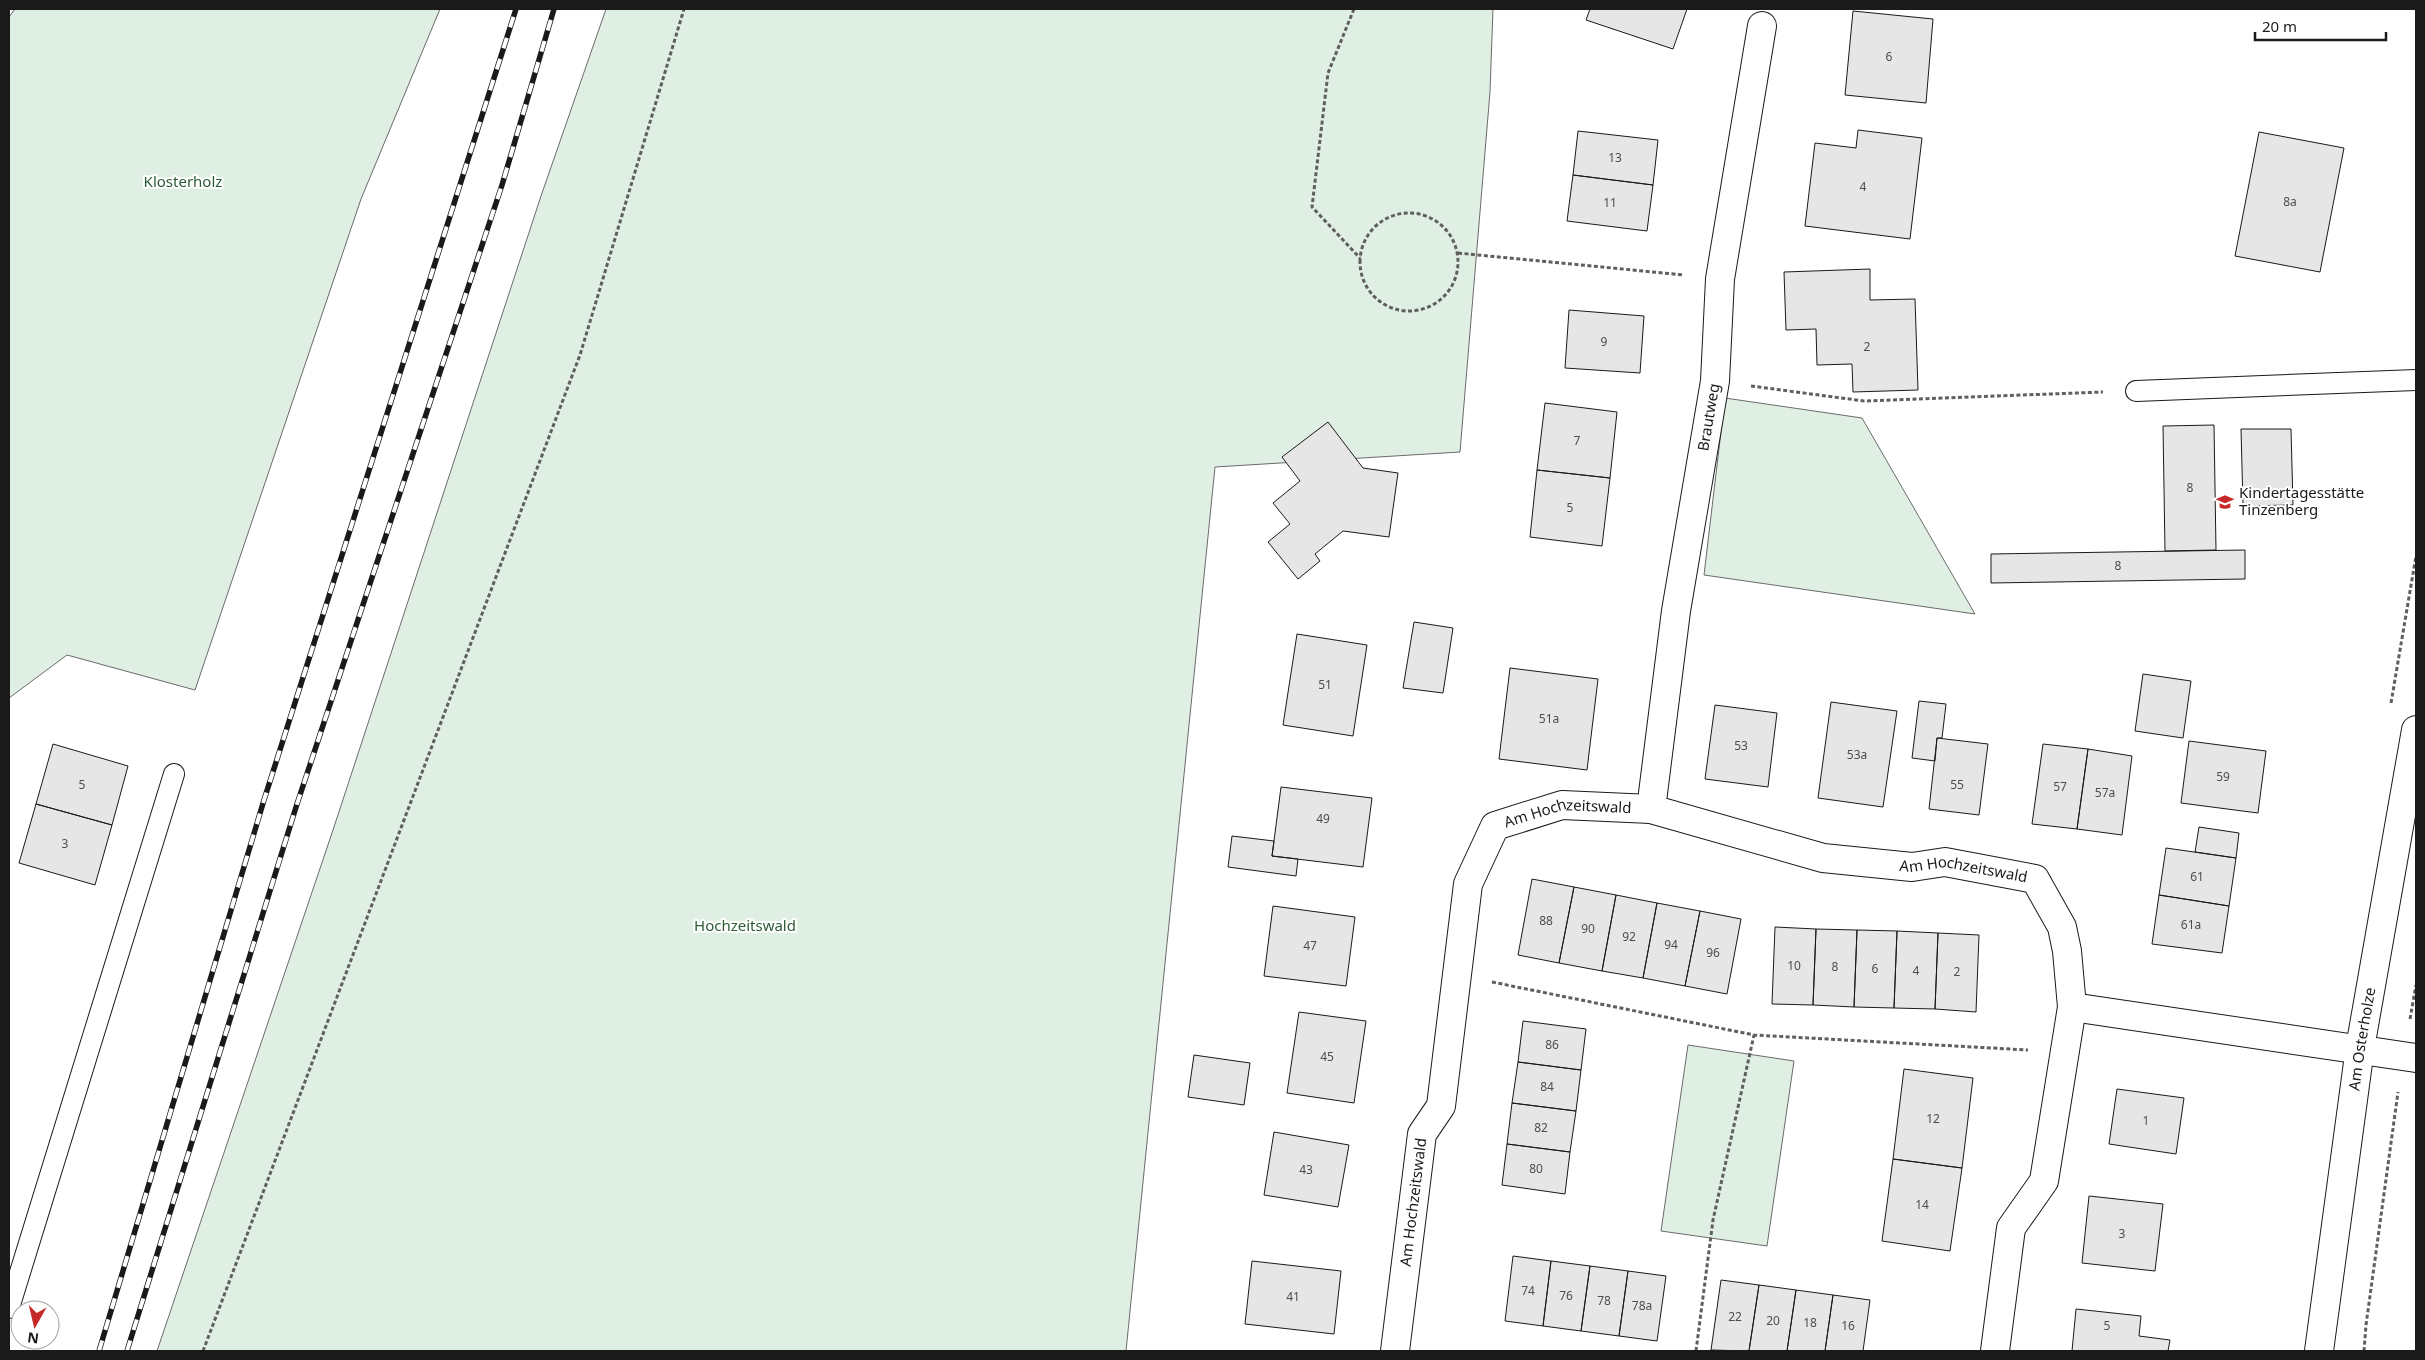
<svg xmlns="http://www.w3.org/2000/svg" width="2425" height="1360" viewBox="0 0 2425 1360" font-family="'Noto Sans',sans-serif">
<style>
.green{fill:#e0efe3;stroke:#6a6a6a}
.building{fill:#e6e6e6;stroke:#1a1a1a}
.lines{fill:none;stroke-linecap:round;stroke-linejoin:round}
.lane-casing{stroke:#1a1a1a;stroke-width:22}
.street-casing{stroke:#1a1a1a;stroke-width:30}
.secondary-casing{stroke:#1a1a1a;stroke-width:30}
.path{stroke:#5f5f5f;stroke-width:3;stroke-dasharray:4 2.5;stroke-linecap:butt}
.lane{stroke:#fff;stroke-width:20}
.street{stroke:#fff;stroke-width:28}
.secondary{stroke:#fff;stroke-width:28}
.rail-casing{stroke:#1a1a1a;stroke-width:5.5}
.rail{stroke:#fff;stroke-width:4;stroke-dasharray:11;stroke-linecap:butt}
.labels{text-anchor:middle;stroke-width:4;stroke-linejoin:round;paint-order:stroke}
.number-label{font-size:12px;fill:#4d4d4d}
.park-label{font-size:15px;fill:#2b5a34;stroke:#fff}
.street-label{font-size:15px;fill:#1a1a1a;stroke:#fff}
.poi-label{font-size:15px;fill:#1a1a1a;stroke:#fff;text-anchor:start}
</style>
<rect width="100%" height="100%" fill="#fff"/>
<path class="green" d="M 15,9 L 440,9 L 361,199 L 195,690 L 67,655 L 9,698 L 9,17 Z
M 606,9 L 1493,9 L 1490,92 L 1460,452 L 1215,467 L 1126,1351 L 157,1351 L 333,830 L 541,196 Z
M 1725,398 L 1862,418 L 1975,614 L 1704,575 Z
M 1688,1045 L 1794,1061 L 1767,1246 L 1661,1231 Z"/>
<path class="building" d="M 1590,9 L 1687,9 L 1673,49 L 1586,20 Z
M 1853,11 L 1933,19 L 1926,103 L 1845,95 Z
M 1858,130 L 1922,138 L 1910,239 L 1805,226 L 1815,143 L 1856,148 Z
M 1578,131 L 1658,140 L 1653,185 L 1573,175 Z
M 2259,132 L 2344,148 L 2320,272 L 2235,256 Z
M 1573,175 L 1653,185 L 1647,231 L 1567,221 Z
M 1870,269 L 1870,300 L 1915,299 L 1918,390 L 1853,392 L 1852,364 L 1817,365 L 1816,329 L 1786,330 L 1784,272 Z
M 1569,310 L 1644,316 L 1640,373 L 1565,368 Z
M 1545,403 L 1617,412 L 1610,478 L 1537,470 Z
M 1328,422 L 1363,468 L 1398,473 L 1389,537 L 1343,531 L 1315,554 L 1320,561 L 1298,579 L 1268,542 L 1290,524 L 1273,503 L 1300,481 L 1282,457 Z
M 2214,425 L 2216,550 L 2165,551 L 2163,426 Z
M 2241,429 L 2291,429 L 2293,505 L 2243,506 Z
M 1537,470 L 1610,478 L 1602,546 L 1530,537 Z
M 2245,550 L 2245,579 L 1991,583 L 1991,554 Z
M 1414,622 L 1453,628 L 1443,693 L 1403,688 Z
M 1297,634 L 1367,645 L 1353,736 L 1283,725 Z
M 1510,668 L 1598,679 L 1587,770 L 1499,759 Z
M 2143,674 L 2191,681 L 2183,738 L 2135,731 Z
M 1919,701 L 1946,704 L 1942,738 L 1937,738 L 1935,761 L 1912,758 Z
M 1831,702 L 1897,711 L 1883,807 L 1818,798 Z
M 1715,705 L 1777,713 L 1768,787 L 1705,779 Z
M 1937,738 L 1988,744 L 1979,815 L 1929,809 Z
M 2189,741 L 2266,751 L 2258,813 L 2181,803 Z
M 53,744 L 128,766 L 112,825 L 36,804 Z
M 2043,744 L 2088,749 L 2077,829 L 2032,824 Z
M 2088,749 L 2132,756 L 2122,835 L 2077,829 Z
M 1281,787 L 1372,798 L 1363,867 L 1272,856 Z
M 36,804 L 112,825 L 95,885 L 19,863 Z
M 2199,827 L 2239,833 L 2236,858 L 2195,852 Z
M 1232,836 L 1274,841 L 1272,856 L 1298,859 L 1296,876 L 1228,867 Z
M 2166,848 L 2236,858 L 2229,906 L 2159,895 Z
M 1532,879 L 1574,887 L 1559,963 L 1518,955 Z
M 1574,887 L 1616,895 L 1602,971 L 1559,963 Z
M 1616,895 L 1657,903 L 1643,978 L 1602,971 Z
M 2159,895 L 2229,906 L 2222,953 L 2152,944 Z
M 1657,903 L 1700,911 L 1685,986 L 1643,978 Z
M 1273,906 L 1355,917 L 1346,986 L 1264,976 Z
M 1700,911 L 1741,919 L 1727,994 L 1685,986 Z
M 1775,927 L 1816,929 L 1813,1005 L 1772,1004 Z
M 1816,929 L 1857,930 L 1854,1007 L 1813,1005 Z
M 1857,930 L 1897,931 L 1894,1008 L 1854,1007 Z
M 1897,931 L 1938,933 L 1935,1009 L 1894,1008 Z
M 1938,933 L 1979,935 L 1976,1012 L 1935,1009 Z
M 1299,1012 L 1366,1021 L 1354,1103 L 1287,1093 Z
M 1523,1021 L 1586,1029 L 1581,1070 L 1518,1062 Z
M 1194,1055 L 1250,1063 L 1244,1105 L 1188,1097 Z
M 1518,1062 L 1581,1070 L 1576,1111 L 1512,1103 Z
M 1904,1069 L 1973,1078 L 1962,1168 L 1893,1159 Z
M 2117,1089 L 2184,1098 L 2176,1154 L 2109,1144 Z
M 1512,1103 L 1576,1111 L 1570,1152 L 1507,1144 Z
M 1274,1132 L 1349,1145 L 1338,1207 L 1264,1195 Z
M 1507,1144 L 1570,1152 L 1565,1194 L 1502,1185 Z
M 1893,1159 L 1962,1168 L 1950,1251 L 1882,1241 Z
M 2089,1196 L 2163,1204 L 2155,1271 L 2082,1263 Z
M 1513,1256 L 1551,1261 L 1543,1326 L 1505,1321 Z
M 1252,1261 L 1341,1271 L 1334,1334 L 1245,1324 Z
M 1551,1261 L 1590,1266 L 1581,1331 L 1543,1326 Z
M 1590,1266 L 1628,1271 L 1619,1336 L 1581,1331 Z
M 1628,1271 L 1666,1276 L 1657,1341 L 1619,1336 Z
M 1721,1280 L 1759,1285 L 1749,1351 L 1711,1350 Z
M 1759,1285 L 1796,1290 L 1787,1351 L 1749,1351 Z
M 1796,1290 L 1833,1295 L 1825,1351 L 1787,1351 Z
M 1833,1295 L 1870,1300 L 1863,1351 L 1825,1351 Z
M 2076,1309 L 2141,1316 L 2139,1336 L 2170,1340 L 2168,1351 L 2072,1351 Z"/>
<g class="lines">
<g class="lane-casing">
<path id="lane" d="M 2136,391 L 2416,380
M 9,1308 L 174,774"/>
</g>
<g class="street-casing">
<g id="street">
<path id="s1" d="M 1651,809 L 1676,611 L 1715,381 L 1720,279 L 1762,26"/>
<path d="M 2072,1007 L 2416,1058"/>
<path id="s2" d="M 1395,1351 L 1422,1134 L 1441,1106 L 1468,884 L 1495,826 L 1562,805 L 1651,809 L 1823,858 L 1912,867 L 1945,862 L 2035,879 L 2062,927 L 2067,951 L 2072,1007 L 2044,1181 L 2011,1228 L 1995,1351"/>
</g>
</g>
<g class="secondary-casing">
<g id="secondary">
<path id="s3" d="M 2319,1351 L 2360,1048 L 2416,730"/>
</g>
</g>
<path class="path" d="M 1354,9 L 1328,73 L 1312,207 L 1360,258
M1360 262a49 49 0 1 1 98 0a49 49 0 1 1-98 0Z
M 1458,253 L 1684,275
M 1751,386 L 1864,401 L 2103,392
M 2391,703 L 2416,556
M 1492,982 L 1754,1035 L 2028,1050
M 2410,1019 L 2416,985
M 203,1351 L 580,355 L 684,9
M 1696,1351 L 1713,1220 L 1754,1035
M 2364,1351 L 2366,1325 L 2398,1092"/>
<use href="#lane" class="lane"/>
<use href="#street" class="street"/>
<use href="#secondary" class="secondary"/>
<g class="rail-casing">
<path id="rail" d="M 99,1351 L 264,800 L 516,9
M 127,1351 L 297,804 L 502,185 L 554,9"/>
</g>
<use href="#rail" class="rail"/>
</g>
<defs>
<g id="school-bare" transform="scale(1.35)"><path d="M0-5L7-2L0 1L-7-2ZM-4 1L0 2.5L4 1V4Q0 6-4 4Z" fill="#c62828" stroke="#fff" stroke-width="2.5" paint-order="stroke"/></g>
</defs>
<g fill-rule="evenodd">
<use href="#school-bare" x="2225" y="502"/>
</g>
<g class="labels">
<g class="number-label">
<text x="1889" y="61">6</text>
<text x="1615" y="162">13</text>
<text x="1863" y="191">4</text>
<text x="2290" y="206">8a</text>
<text x="1610" y="207">11</text>
<text x="1604" y="346">9</text>
<text x="1867" y="351">2</text>
<text x="1577" y="445">7</text>
<text x="2190" y="492">8</text>
<text x="1570" y="512">5</text>
<text x="2118" y="570">8</text>
<text x="1325" y="689">51</text>
<text x="1549" y="723">51a</text>
<text x="1741" y="750">53</text>
<text x="1857" y="759">53a</text>
<text x="2223" y="781">59</text>
<text x="82" y="789">5</text>
<text x="1957" y="789">55</text>
<text x="2060" y="791">57</text>
<text x="2105" y="797">57a</text>
<text x="1323" y="823">49</text>
<text x="65" y="848">3</text>
<text x="2197" y="881">61</text>
<text x="1546" y="925">88</text>
<text x="2191" y="929">61a</text>
<text x="1588" y="933">90</text>
<text x="1629" y="941">92</text>
<text x="1671" y="949">94</text>
<text x="1310" y="950">47</text>
<text x="1713" y="957">96</text>
<text x="1794" y="970">10</text>
<text x="1835" y="971">8</text>
<text x="1875" y="973">6</text>
<text x="1916" y="975">4</text>
<text x="1957" y="976">2</text>
<text x="1552" y="1049">86</text>
<text x="1327" y="1061">45</text>
<text x="1547" y="1091">84</text>
<text x="1933" y="1123">12</text>
<text x="2146" y="1125">1</text>
<text x="1541" y="1132">82</text>
<text x="1536" y="1173">80</text>
<text x="1306" y="1174">43</text>
<text x="1922" y="1209">14</text>
<text x="2122" y="1238">3</text>
<text x="1528" y="1295">74</text>
<text x="1566" y="1300">76</text>
<text x="1293" y="1301">41</text>
<text x="1604" y="1305">78</text>
<text x="1642" y="1310">78a</text>
<text x="1735" y="1321">22</text>
<text x="1773" y="1325">20</text>
<text x="1810" y="1327">18</text>
<text x="1848" y="1330">16</text>
<text x="2107" y="1330">5</text>
</g>
<g class="park-label">
<text x="183" y="187">Klosterholz</text>
<text x="745" y="931">Hochzeitswald</text>
</g>
<g class="street-label">
<text dy="5" stroke="none"><textPath href="#s1" startOffset="396">Brautweg</textPath></text>
<text dy="5" stroke="none"><textPath href="#s2" startOffset="615">Am Hochzeitswald</textPath></text>
<text dy="5" stroke="none"><textPath href="#s2" startOffset="1020">Am Hochzeitswald</textPath></text>
<text dy="5" stroke="none"><textPath href="#s3" startOffset="315">Am Osterholze</textPath></text>
<text dy="5" stroke="none"><textPath href="#s2" startOffset="150">Am Hochzeitswald</textPath></text>
</g>
<g class="poi-label">
<text x="2239" y="498">Kindertagesstätte<tspan x="2239" dy="17">Tinzenberg</tspan></text>
</g>
</g>
<rect width="2425" height="1360" fill="none" stroke="#1a1a1a" stroke-width="20"/>
<g transform="translate(35 1325) rotate(188)"><circle r="24" fill="#ffffff" stroke="#a3a3a3"/>
<path d="M0-4L9 19L0 12L-9 19Z" fill="#c62828"/>
<text y="-8" font-size="14" font-weight="bold" text-anchor="middle" fill="#1a1a1a">N</text>
</g>
<path d="M2255 32v8h131v-8" fill="none" stroke="#1a1a1a" stroke-width="2.5"/>
<text x="2262" y="32" font-size="15" fill="#1a1a1a" stroke="#ffffff" stroke-width="4" paint-order="stroke">20 m</text>
</svg>
